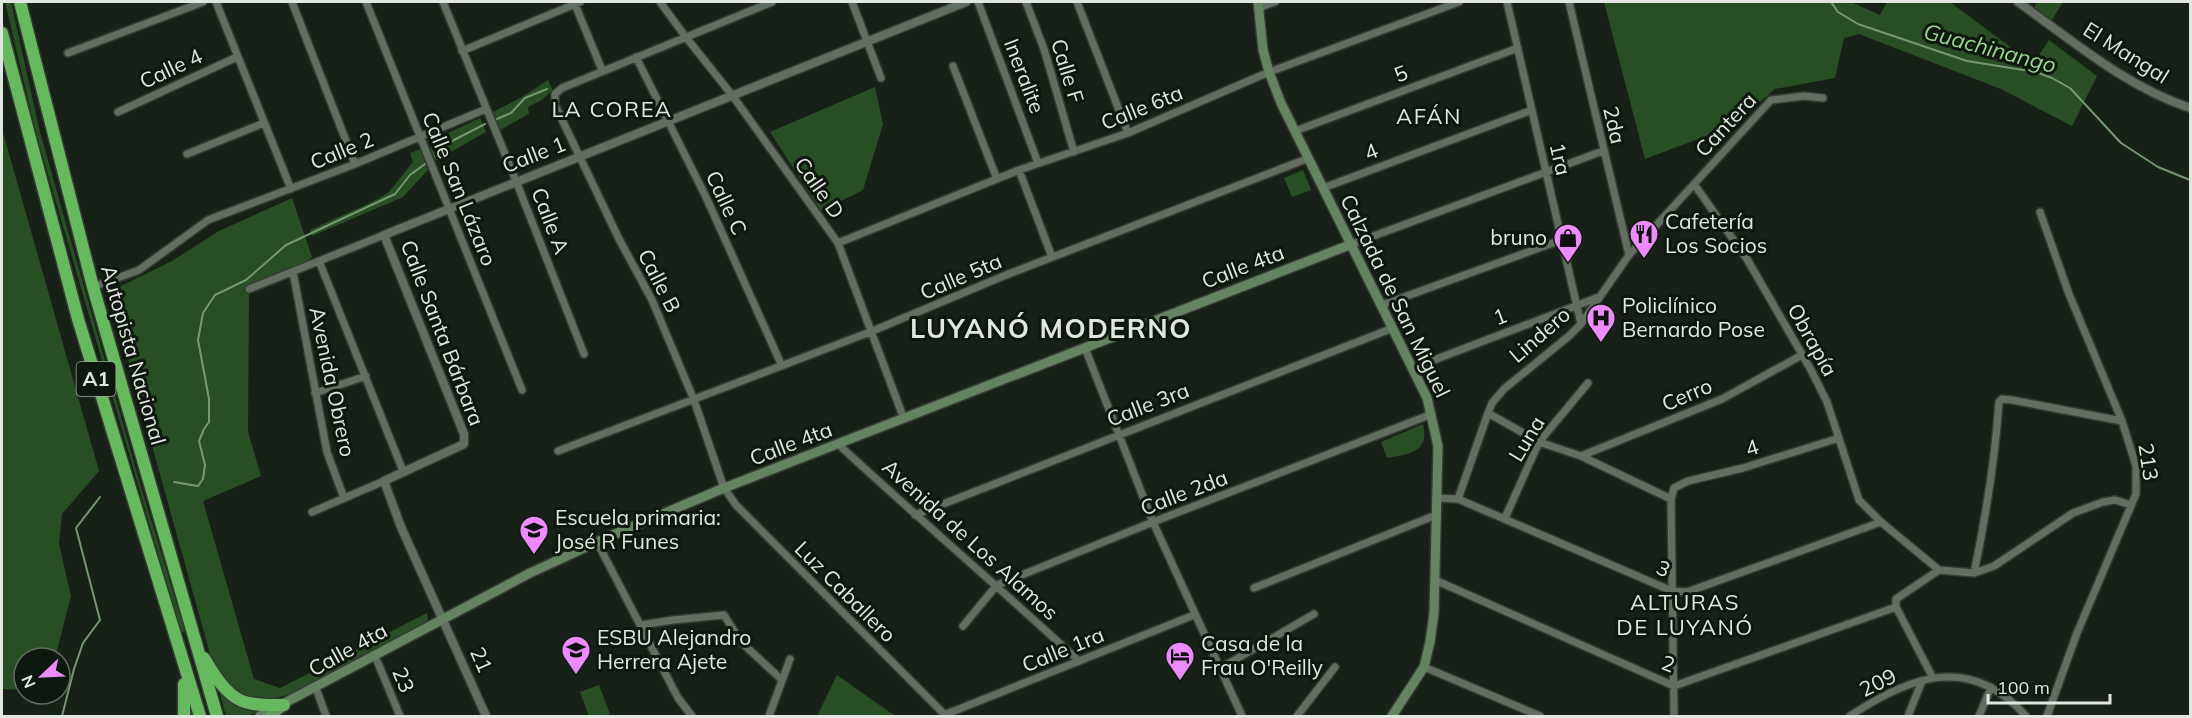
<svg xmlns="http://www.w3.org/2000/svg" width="2192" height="718" viewBox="0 0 2192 718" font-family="Mulish,sans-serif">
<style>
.green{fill:#274f23}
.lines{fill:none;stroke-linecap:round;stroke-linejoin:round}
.stream{stroke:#769773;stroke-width:2}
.minor-casing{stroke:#353b34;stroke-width:10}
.tertiary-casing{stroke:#353b34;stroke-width:11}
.secondary-casing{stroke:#353b34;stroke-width:12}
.primary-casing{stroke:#353b34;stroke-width:14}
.motorway-casing{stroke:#353b34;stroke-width:15}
.minor{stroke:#636e62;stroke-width:7}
.tertiary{stroke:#636e62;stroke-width:8}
.secondary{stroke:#648461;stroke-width:9}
.primary{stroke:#659b60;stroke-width:10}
.motorway{stroke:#66b95e;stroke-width:12}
.labels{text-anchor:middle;stroke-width:6;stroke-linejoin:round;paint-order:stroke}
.shield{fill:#0f180e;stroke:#a2a9a1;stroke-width:1.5}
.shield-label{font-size:20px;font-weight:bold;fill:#e1e7e0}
.street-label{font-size:21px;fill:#e1e7e0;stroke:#0f180e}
.poi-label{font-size:21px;fill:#e1e7e0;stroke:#0f180e;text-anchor:start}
.water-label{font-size:22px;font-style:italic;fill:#96d88f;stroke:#0f180e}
.neighbourhood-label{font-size:22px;letter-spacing:1.5px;fill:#e1e7e0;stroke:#0f180e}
.district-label{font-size:27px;font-weight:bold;letter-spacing:1.5px;fill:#e1e7e0;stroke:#0f180e}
</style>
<rect width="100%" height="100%" fill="#182117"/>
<path class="green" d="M 5,2 L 11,2 L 40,132 L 139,480 L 185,631 L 181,633 L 36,133 Z
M 1604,2 L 1851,2 L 1880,15 L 1887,2 L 1950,2 L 2033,64 L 2049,40 L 2097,76 L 2072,126 L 2001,89 L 1859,34 L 1844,38 L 1835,78 L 1775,89 L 1733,126 L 1645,159 Z
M 2037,2 L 2063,2 L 2050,23 L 2033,10 Z
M 548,80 L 553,90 L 542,100 L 528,107 L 529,114 L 498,131 L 491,113 L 522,97 Z
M 875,87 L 883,124 L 863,190 L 821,211 L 770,132 Z
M 480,118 L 486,132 L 433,162 L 430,149 L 433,140 Z
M 2,129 L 99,471 L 62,514 L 59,544 L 71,596 L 55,658 L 24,658 L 24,690 L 2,689 Z
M 420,149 L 428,170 L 403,197 L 312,236 L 310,230 L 372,202 L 388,193 L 413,162 L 410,153 Z
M 1303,170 L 1311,190 L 1292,197 L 1284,178 Z
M 292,198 L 312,257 L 293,272 L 249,290 L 248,432 L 261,476 L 203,501 L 254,679 L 280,688 L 427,613 L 428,621 L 300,691 C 252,707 231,701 210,654 L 112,302 L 113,290 L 172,261 L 219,231 Z
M 1423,424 C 1430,452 1409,454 1387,458 L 1381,442 Z
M 837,675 L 888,711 L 896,716 L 817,716 Z
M 217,683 L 264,708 L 248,716 L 226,716 Z
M 599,685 L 610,714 L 603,716 L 589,716 L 580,692 Z"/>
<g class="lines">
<path class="stream" d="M 1831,2 L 1838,12 L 1858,24 L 1967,61 L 2036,72 L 2052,78 L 2070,88 L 2121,143 L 2158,167 L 2190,180
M 497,119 L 511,113 L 525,98 L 547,89
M 435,156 L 454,140 L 485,124
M 174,482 L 198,486 L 203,479 L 205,465 L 199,441 L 204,429 L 209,422 L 209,399 L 198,340 L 203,313 L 215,295 L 246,280 L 286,245 L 395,194 L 410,175 L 425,164
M 62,716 L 74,669 L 83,643 L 100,620 L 76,528 L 100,497"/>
<g class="minor-casing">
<path id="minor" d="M 216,2 L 291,189
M 292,2 L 355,164
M 366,2 L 522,390
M 443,2 L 516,181 L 584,354
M 574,2 L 602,70
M 660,2 L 685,36 L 732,95 L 838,243 L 904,419
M 772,2 L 562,88 L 555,94 L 555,105 L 619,239 L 652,300 L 694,400 L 724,488 L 736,505 L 946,716
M 852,2 L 881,78
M 978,2 L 1038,163
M 1026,2 L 1044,49 L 1074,152
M 1077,2 L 1128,133
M 1507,2 L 1581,324
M 1569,2 L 1629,255
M 1258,8 L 1275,2
M 462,51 L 580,2
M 68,53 L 203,2
M 636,57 L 706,197 L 782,366
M 953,66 L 997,179
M 118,112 L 237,57
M 1295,131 L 1518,48
M 187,154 L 264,123
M 1019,170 L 1052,257
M 1694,184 L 1747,259 L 1811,370 L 1827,402 L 1859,500 L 1881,522 L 1939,570 L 1974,573 L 1994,566 L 2073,513 L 2103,502 L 2115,500 L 2131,505
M 1323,188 L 1532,110
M 2040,212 L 2069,294 L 2122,421 L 2136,466 L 2136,494 L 2077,633 L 2047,716
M 838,243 L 1019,170 L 1128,133 L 1269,72 L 1459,2
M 1352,244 L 1603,151
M 319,261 L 403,471
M 293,272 L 327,452 L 344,498
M 93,287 L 139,270 L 208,220 L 355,164 L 486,109
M 249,289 L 384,235
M 1382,305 L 1561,240
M 1085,348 L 1153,522 L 1242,716
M 1413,368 L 1599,297
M 315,393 L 366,376
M 1488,413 L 1539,442 L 1581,456 L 1671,499
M 839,445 C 918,518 1000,588 1079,661
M 558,451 L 870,332 L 1006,275 L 1309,158
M 1581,456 L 1722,399 L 1802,355
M 1436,498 L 1458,499 L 1672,591 L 1687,592 L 1881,522
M 1458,499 L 1488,413 L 1492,403 L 1504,389 L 1569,336 L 1581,324 L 1629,255 L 1771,100 L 1804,96 L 1823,98
M 312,512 L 384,481
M 915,515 L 1393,328
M 1505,518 L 1539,442 L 1588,383
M 597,542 L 678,698 L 692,716
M 1974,573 C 1986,516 1995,459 1999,402 L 2002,399 L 2012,400 L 2122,421
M 1435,580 L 1674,686 L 1896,607
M 1254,588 L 1436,515
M 641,625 L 673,620 L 724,615 L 741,642 L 781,679
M 963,626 L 997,585 L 1153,522 L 1432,414
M 375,656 L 400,716
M 1424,667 L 1540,716
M 1219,669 L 1314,614
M 1933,678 L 1896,607 L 1896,599 L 1939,570
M 316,688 L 326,716
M 944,715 L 1194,615
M 769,716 L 790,659
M 1297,716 L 1335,667
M 1674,716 L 1671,499 L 1674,488 L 1688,481 L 1743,468 L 1839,438
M 1850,716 C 1910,676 1970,653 2026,716
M 1908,716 L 1922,681
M 1979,716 L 1991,687"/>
</g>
<g class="tertiary-casing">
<path id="tertiary" d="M 2018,2 C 2073,41 2125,86 2190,108
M 486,716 L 401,527 L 384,481 L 464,444 L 464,434 L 384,235 L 966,2"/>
</g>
<g class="secondary-casing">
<path id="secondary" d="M 1258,2 L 1263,50 L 1269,72 L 1281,103 L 1427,398 L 1438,446 L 1434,613 L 1430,642 L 1424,667 L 1392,716
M 260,716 L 530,573 L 608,537 L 724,488 L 1352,244"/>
</g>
<g class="primary-casing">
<path id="primary" d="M 270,716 L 284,705"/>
</g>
<g class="motorway-casing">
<path id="motorway" d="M 20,2 L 93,287 L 217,716
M 2,33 L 78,319 L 200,716
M 204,658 C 213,673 225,694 242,701 C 254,706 271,705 284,705
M 184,716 L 184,684"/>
</g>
<use href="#minor" class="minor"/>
<use href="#tertiary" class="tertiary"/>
<use href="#secondary" class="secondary"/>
<use href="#primary" class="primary"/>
<use href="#motorway" class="motorway"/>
</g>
<defs>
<g id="restaurant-pin" transform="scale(1.5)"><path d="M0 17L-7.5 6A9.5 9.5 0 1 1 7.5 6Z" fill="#ec8cfb" stroke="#0f180e"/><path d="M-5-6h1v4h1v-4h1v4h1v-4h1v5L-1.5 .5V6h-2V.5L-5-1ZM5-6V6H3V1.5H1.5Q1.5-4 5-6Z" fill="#111"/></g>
<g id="shop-pin" transform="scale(1.5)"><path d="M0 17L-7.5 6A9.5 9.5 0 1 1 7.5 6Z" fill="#ec8cfb" stroke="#0f180e"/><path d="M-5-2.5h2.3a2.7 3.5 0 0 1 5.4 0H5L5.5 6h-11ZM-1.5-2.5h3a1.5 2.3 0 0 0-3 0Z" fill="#111"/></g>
<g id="hospital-pin" transform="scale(1.5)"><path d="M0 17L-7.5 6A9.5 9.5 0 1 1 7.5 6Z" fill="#ec8cfb" stroke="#0f180e"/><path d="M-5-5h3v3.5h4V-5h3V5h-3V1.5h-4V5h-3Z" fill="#111"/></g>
<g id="school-pin" transform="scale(1.5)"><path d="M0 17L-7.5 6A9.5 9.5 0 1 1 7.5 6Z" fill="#ec8cfb" stroke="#0f180e"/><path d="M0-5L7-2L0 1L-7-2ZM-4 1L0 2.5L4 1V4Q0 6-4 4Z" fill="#111"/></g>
<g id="hotel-pin" transform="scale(1.5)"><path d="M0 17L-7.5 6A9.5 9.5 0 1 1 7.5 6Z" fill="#ec8cfb" stroke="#0f180e"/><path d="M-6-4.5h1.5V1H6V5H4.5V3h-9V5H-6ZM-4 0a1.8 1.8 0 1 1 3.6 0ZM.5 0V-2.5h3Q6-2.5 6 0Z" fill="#111"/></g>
</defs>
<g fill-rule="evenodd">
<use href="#restaurant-pin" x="1644" y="234"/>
<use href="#shop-pin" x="1568" y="238"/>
<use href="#hospital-pin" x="1601" y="318"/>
<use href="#school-pin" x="534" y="530"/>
<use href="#school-pin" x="576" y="650"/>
<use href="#hotel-pin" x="1180" y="656"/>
</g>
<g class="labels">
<rect class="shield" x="76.5" y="362" width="39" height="34" rx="4.5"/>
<g class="shield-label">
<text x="96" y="386">A1</text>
</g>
<g class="street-label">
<text transform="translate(2126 53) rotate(32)" y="7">El Mangal</text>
<text transform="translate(171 69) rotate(-25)" y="7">Calle 4</text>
<text transform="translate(1067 71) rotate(73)" y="7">Calle F</text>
<text transform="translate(1401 74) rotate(-20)" y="7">5</text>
<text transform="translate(1024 76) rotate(69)" y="7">Ineralite</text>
<text transform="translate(1142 108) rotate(-22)" y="7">Calle 6ta</text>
<text transform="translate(1614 125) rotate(77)" y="7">2da</text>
<text transform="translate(1726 125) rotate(-47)" y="7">Cantera</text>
<text transform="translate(342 151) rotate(-22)" y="7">Calle 2</text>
<text transform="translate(1371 152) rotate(-21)" y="7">4</text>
<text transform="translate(534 155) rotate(-21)" y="7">Calle 1</text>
<text transform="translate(1560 159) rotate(77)" y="7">1ra</text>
<text transform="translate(819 188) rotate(55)" y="7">Calle D</text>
<text transform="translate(459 189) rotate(68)" y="7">Calle San Lázaro</text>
<text transform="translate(726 203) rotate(65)" y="7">Calle C</text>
<text transform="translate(550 221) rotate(69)" y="7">Calle A</text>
<text transform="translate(1243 267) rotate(-21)" y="7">Calle 4ta</text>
<text transform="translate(961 277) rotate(-23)" y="7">Calle 5ta</text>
<text transform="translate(659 281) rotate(63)" y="7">Calle B</text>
<text transform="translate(1395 296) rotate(64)" y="7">Calzada de San Miguel</text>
<text transform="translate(1500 317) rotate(-21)" y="7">1</text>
<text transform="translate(442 333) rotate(69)" y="7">Calle Santa Bárbara</text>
<text transform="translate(1540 335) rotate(-41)" y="7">Lindero</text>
<text transform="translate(1812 340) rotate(61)" y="7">Obrapía</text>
<text transform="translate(133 355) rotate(74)" y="7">Autopista Nacional</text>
<text transform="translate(332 382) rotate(78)" y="7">Avenida Obrero</text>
<text transform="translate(1687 395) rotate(-23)" y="7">Cerro</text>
<text transform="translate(1148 405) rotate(-21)" y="7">Calle 3ra</text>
<text transform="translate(1527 439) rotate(-59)" y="7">Luna</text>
<text transform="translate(791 444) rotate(-21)" y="7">Calle 4ta</text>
<text transform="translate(1752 448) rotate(-17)" y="7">4</text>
<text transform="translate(2148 462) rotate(81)" y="7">213</text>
<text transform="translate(1184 493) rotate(-21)" y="7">Calle 2da</text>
<text transform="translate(970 540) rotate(42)" y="7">Avenida de Los Alamos</text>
<text transform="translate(1663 569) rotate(24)" y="7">3</text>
<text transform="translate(845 592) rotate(45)" y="7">Luz Caballero</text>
<text transform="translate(348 650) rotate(-29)" y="7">Calle 4ta</text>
<text transform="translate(1063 650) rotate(-22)" y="7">Calle 1ra</text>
<text transform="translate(481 660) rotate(66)" y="7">21</text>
<text transform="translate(1668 664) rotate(20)" y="7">2</text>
<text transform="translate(403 680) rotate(68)" y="7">23</text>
<text transform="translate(1878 683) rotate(-26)" y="7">209</text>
</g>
<g class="poi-label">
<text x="1665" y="229">Cafetería<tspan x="1665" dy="24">Los Socios</tspan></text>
<text x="1547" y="245" text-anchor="end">bruno</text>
<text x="1622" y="313">Policlínico<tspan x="1622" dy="24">Bernardo Pose</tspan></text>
<text x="555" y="525">Escuela primaria:<tspan x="555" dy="24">José R Funes</tspan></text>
<text x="597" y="645">ESBU Alejandro<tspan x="597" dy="24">Herrera Ajete</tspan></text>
<text x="1201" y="651">Casa de la<tspan x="1201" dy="24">Frau O'Reilly</tspan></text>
</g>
<g class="water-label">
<text transform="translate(1990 48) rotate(15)" y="8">Guachinango</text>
</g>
<g class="neighbourhood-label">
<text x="612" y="117">LA COREA</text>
<text x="1429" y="124">AFÁN</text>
<text x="1685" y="610">ALTURAS<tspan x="1685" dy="25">DE LUYANÓ</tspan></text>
</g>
<g class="district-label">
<text x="1051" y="338">LUYANÓ MODERNO</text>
</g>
</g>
<rect width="2192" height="718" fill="none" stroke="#e1e7e0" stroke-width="6"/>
<g transform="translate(42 676) rotate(247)"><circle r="28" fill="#0f180e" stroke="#636b62" stroke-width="1.5"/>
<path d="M0-4.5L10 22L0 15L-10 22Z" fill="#ec8cfb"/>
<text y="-9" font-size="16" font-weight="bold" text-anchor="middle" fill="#e1e7e0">N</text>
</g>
<path d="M1988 694v9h122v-9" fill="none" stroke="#e1e7e0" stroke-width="3"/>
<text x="1997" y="694" font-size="18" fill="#e1e7e0" stroke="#0f180e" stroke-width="4.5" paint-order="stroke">100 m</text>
</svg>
